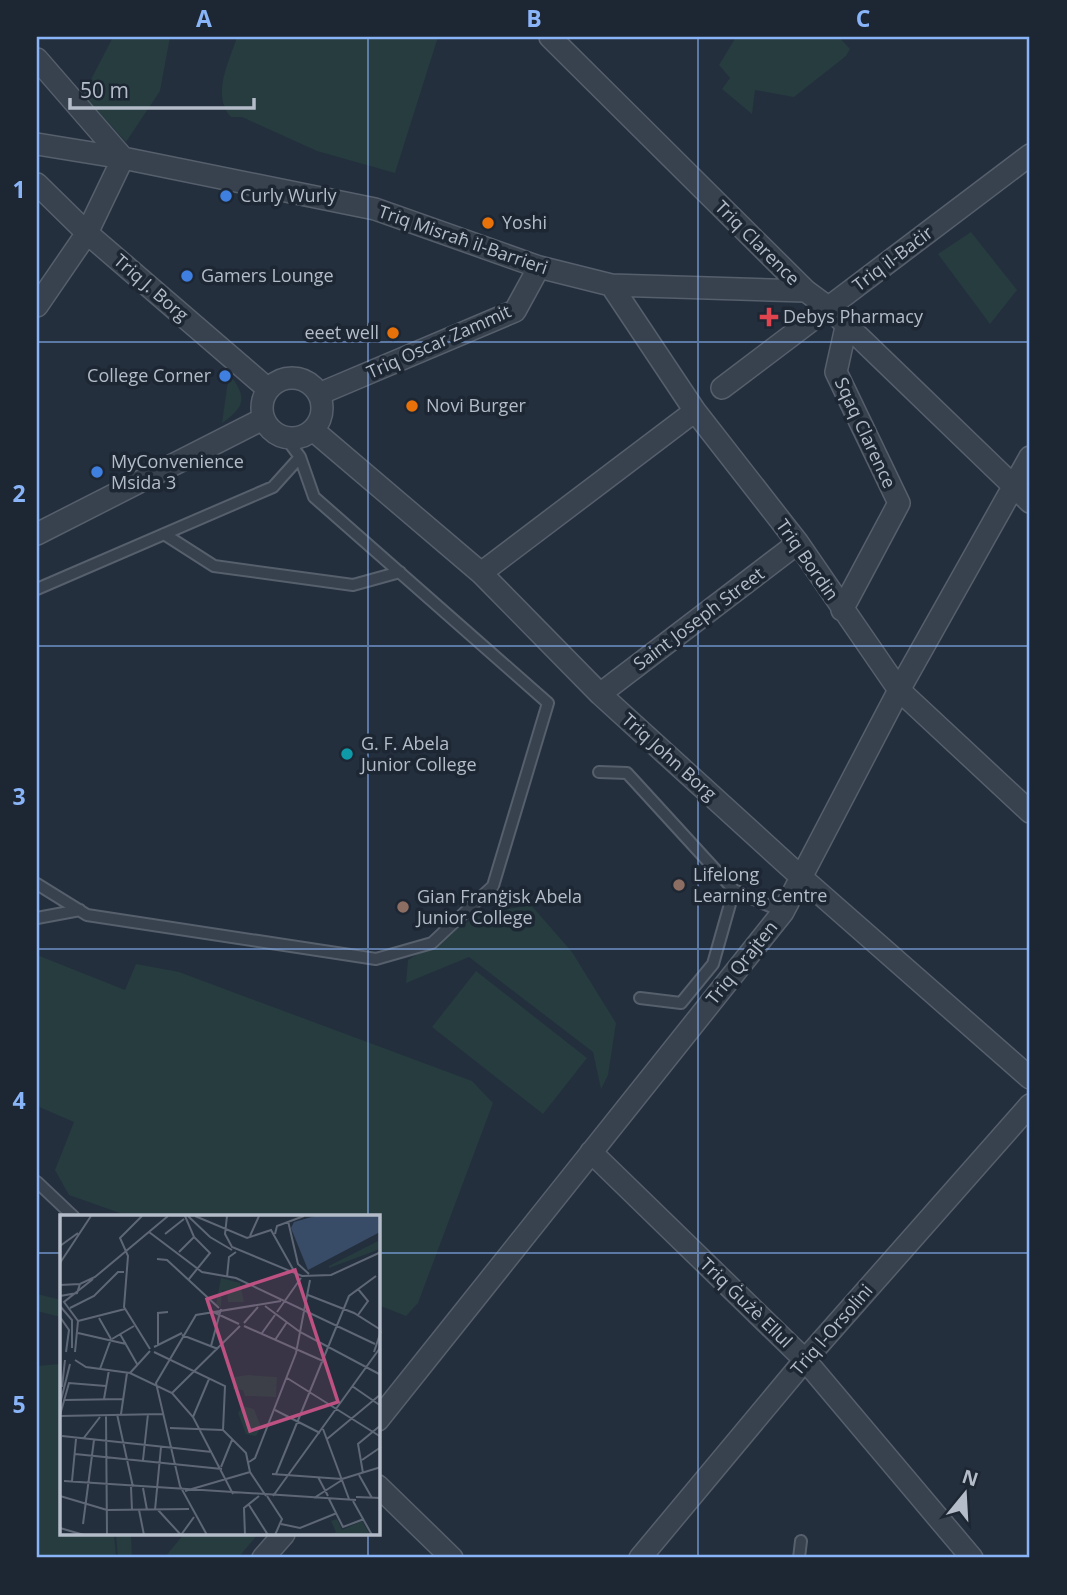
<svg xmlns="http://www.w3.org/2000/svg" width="1067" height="1595" viewBox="0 0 1067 1595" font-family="'Open Sans',sans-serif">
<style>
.green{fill:#263c3f}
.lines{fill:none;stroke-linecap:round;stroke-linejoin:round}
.lane-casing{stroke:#565f6c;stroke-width:14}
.street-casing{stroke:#565f6c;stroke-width:24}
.lane{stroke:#38414e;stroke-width:10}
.street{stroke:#38414e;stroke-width:21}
.grid{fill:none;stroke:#8ab4f8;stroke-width:2;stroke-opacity:0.55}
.shop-dot{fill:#3f7fe0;stroke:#1d2633;stroke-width:2.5}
.food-dot{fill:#e8710a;stroke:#1d2633;stroke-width:2.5}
.health-dot{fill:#e0444e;stroke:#1d2633;stroke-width:2.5}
.culture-dot{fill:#0f9aa8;stroke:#1d2633;stroke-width:2.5}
.education-dot{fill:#8d6e63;stroke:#1d2633;stroke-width:2.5}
.labels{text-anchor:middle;stroke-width:7;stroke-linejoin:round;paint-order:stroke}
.poi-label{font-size:18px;fill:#b4bcc9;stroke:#1d2633;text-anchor:start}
.street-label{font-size:18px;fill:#b4bcc9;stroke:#1d2633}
.inset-road{fill:none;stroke:#5e6776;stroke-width:2}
.view{fill:#bd5182;fill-opacity:0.15;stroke:#bd5182;stroke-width:3.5}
.inset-edge{fill:none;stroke:#b4bcc9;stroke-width:3.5}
.neatline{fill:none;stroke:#8ab4f8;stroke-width:2.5}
.grid-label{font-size:23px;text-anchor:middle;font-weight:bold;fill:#8ab4f8}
</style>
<rect width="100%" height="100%" fill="#242f3e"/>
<path class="green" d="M 113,37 L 170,37 L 160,91 L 126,142 L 83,95 Z
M 237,37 L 438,37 L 395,173 L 317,151 L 242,117 L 231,117 C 211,95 229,62 237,37 Z
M 736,37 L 839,37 L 850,49 L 846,56 L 794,97 L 755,90 L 752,114 L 722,89 L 730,78 L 719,65 Z
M 971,232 L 1017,290 L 990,324 L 938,254 Z
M 229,374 C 247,396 246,407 222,423 Z
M 531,905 L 572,952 L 616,1023 L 608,1075 L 601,1089 L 593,1052 L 469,957 L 406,983 L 408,960 L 480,914 Z
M 37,955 L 125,990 L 136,964 L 179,972 L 472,1081 L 493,1103 L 418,1303 L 406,1316 L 378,1305 L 378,1217 L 131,1217 L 69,1195 L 55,1170 L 74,1122 L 37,1106 Z
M 476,971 L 587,1058 L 543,1114 L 432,1027 Z
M 37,1294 L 61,1300 L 61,1317 L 37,1311 Z
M 61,1364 L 61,1534 L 114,1534 L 116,1558 L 37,1558 L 37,1366 Z
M 116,1534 L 131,1534 L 132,1558 L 118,1558 Z
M 184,1534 L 258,1534 L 238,1558 L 164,1558 Z"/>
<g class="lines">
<g class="lane-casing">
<path id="lane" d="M 164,534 L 214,566 L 353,585 L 400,572
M 37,589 L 273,487 L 300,457
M 599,772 L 627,773 L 734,890 L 783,912
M 37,884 L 87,915 L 376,959 L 432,943 L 493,886 L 548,703 L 314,497 L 300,457 L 286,438
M 37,918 L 80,910
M 640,998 L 681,1003 L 713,964 L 734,890
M 37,1182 L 74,1217
M 799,1558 L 801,1541"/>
</g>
<g class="street-casing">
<path id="street" d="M 550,37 L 806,291 L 829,308 L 1030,502
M 37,59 L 123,158
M 37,144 L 123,158 L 375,209 L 539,267 L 611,285 L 806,291
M 37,184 L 87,233 L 268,389
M 611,285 L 695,411 L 798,543 L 899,690 L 1030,812
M 37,306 L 87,233 L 123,158
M262 408a30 30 0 1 1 60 0a30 30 0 1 1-60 0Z
M 722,388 L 1030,155
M 319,394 L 515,311 L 539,267
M 313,430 L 481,573 L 600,694 L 801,877 L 1030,1078
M 37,534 L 263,419
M 481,573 L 695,411
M 842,610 L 899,503 L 836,372 L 846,327
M 600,694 L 798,543
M 591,1152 L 805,1360 L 972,1558
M 378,1420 L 783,912 L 899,690 L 1030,457
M 378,1486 L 452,1558
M 263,1558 L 284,1534
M 640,1558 L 805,1360 L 1030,1105"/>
</g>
<use href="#lane" class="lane"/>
<use href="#street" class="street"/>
</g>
<path class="grid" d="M 368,37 L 368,1217M 698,37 L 698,1558M 37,342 L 1030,342M 37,646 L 1030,646M 37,949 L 1030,949M 37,1253 L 61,1253M 378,1253 L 1030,1253M 368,1534 L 368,1558"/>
<g class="shop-dot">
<circle cx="226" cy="196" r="7"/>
<circle cx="187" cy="276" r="7"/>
<circle cx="225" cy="376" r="7"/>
<circle cx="97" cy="472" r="7"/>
</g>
<g class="food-dot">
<circle cx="488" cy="223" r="7"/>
<circle cx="393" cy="333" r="7"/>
<circle cx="412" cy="406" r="7"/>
</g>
<path class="health-dot" d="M765.5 306.5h7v7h7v7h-7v7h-7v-7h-7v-7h7z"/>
<circle class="culture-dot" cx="347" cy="754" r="7"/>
<g class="education-dot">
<circle cx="679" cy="885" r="7"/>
<circle cx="403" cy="907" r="7"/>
</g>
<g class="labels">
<g class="poi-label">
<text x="240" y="202">Curly Wurly</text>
<text x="502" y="229">Yoshi</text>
<text x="201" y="282">Gamers Lounge</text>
<text x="783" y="323">Debys Pharmacy</text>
<text x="379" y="339" text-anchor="end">eeet well</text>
<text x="211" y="382" text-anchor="end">College Corner</text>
<text x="426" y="412">Novi Burger</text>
<text x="111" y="468">MyConvenience<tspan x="111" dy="21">Msida 3</tspan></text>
<text x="361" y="750">G. F. Abela<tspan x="361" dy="21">Junior College</tspan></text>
<text x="693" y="881">Lifelong<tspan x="693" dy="21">Learning Centre</tspan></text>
<text x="417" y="903">Gian Franġisk Abela<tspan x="417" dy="21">Junior College</tspan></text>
</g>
<g class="street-label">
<text transform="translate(463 240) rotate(19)" y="6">Triq Misraħ il-Barrieri</text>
<text transform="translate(757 243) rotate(45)" y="6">Triq Clarence</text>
<text transform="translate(893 259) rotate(-37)" y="6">Triq il-Baċir</text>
<text transform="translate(151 288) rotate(41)" y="6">Triq J. Borg</text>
<text transform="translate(439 342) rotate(-24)" y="6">Triq Oscar Zammit</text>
<text transform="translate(865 433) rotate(65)" y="6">Sqaq Clarence</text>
<text transform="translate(807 560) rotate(55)" y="6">Triq Bordin</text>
<text transform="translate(699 619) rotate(-37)" y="6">Saint Joseph Street</text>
<text transform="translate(669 757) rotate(42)" y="6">Triq John Borg</text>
<text transform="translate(742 963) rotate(-51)" y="6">Triq Qrajten</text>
<text transform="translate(746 1303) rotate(44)" y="6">Triq Ġużè Ellul</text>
<text transform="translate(832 1330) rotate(-49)" y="6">Triq l-Orsolini</text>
</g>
</g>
<g transform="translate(60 1215)">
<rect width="320" height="320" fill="#242f3e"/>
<path d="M 320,25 L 320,34 L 269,53 L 269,51 ZM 161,63 L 180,68 L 184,87 L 168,87 L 167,76 L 162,75 L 161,92 L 156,89 ZM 188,160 L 217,162 L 216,182 L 185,181 L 183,175 L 173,174 L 174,162 ZM 183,191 L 194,194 L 201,212 L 196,221 L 186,219 L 178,198 ZM 277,304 L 282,315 L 302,306 L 310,320 L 270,320 L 276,317 L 271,306 Z" fill="#263c3f"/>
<path d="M 255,1 L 320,1 L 320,17 L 248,55 L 231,13 L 234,7 Z" fill="#394c67"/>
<path class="inset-road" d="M 82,1 L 60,23 L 68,41 L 64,92 L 90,134M 125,1 L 134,22 L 150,38 L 129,64M 128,1 L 150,22 L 172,35M 135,1 L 187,23 L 211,15 L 234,56M 167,1 L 165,19 L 172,32 L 242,61 L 271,60 L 321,37M 228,6 L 238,49 L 249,59M 89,17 L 142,57 L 176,63 L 315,129M 105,19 L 124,4M 215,19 L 217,11 L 244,1M 190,21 L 199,1M 0,31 L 18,18M 119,37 L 134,22M 97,44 L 107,45 L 159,93M 0,48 L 31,1M 167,62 L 169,42 L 176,37M 0,70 L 20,69 L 35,62 L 108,1M 248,80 L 294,98 L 321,115M 0,81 L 17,78 L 20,69M 0,91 L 12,105 L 12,133M 205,91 L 240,117 L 321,160M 10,93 L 34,81 L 58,57 L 64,57M 151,96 L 179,109M 217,97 L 241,63M 298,100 L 308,86 L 298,74M 0,102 L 9,115 L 6,137M 39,103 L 51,124M 18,106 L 65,94M 184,108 L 198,92M 184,111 L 263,146M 18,118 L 66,129M 202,118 L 215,100M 60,119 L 77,149M 122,120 L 158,134M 52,124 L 74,111M 215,125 L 227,107M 98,130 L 98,98 L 108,97M 151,131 L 161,94M 94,132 L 122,118M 15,137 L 18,106 L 4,87 L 33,64M 94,137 L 165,171 L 163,215M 314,137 L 321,116M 15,145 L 26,152 L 70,158 L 112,178 L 133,202 L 173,279M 40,154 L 51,124M 70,158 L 90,136M 227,163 L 321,222M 292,171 L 321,191M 2,172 L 5,145M 112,178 L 180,111M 44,184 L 49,155M 5,185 L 64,184M 0,189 L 10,149M 215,195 L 260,218M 57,199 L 73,272M 61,199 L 67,158M 0,200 L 9,168 L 46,171M 46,200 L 47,320M 0,201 L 104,199M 133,202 L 149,164M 110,213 L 163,215M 263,214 L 289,284M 163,215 L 186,238 L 190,257 L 206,281M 2,221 L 152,237M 23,224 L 40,202M 267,224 L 321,179M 15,239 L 162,254M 83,245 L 88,199M 302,245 L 321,232M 189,247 L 195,243 L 236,138 L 250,65M 161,252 L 172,225M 303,258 L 298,229 L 321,210M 212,259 L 282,264 L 321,252M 216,259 L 289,81 L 316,61M 299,260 L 312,283M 258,262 L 268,281M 4,266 L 296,285M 12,266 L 16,224M 71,272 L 72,295M 83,273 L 87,295M 125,276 L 190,257M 0,281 L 47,295 L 129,294M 207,281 L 222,304 L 215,320M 213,281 L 320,133M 296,282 L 321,283M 254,283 L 282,265M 269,284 L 283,312 L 304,304M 293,286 L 312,320M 189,290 L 208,320M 79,295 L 84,320M 95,295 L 101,232M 98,295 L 121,320 L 134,302M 23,309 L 34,225M 221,309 L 240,313 L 277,298M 0,313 L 24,320M 147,320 L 120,271 L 96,168 L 136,100 L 221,86M 185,320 L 184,293 L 199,281"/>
<path class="view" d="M 235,55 L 278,187 L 190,216 L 147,84 Z"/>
<rect width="320" height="320" class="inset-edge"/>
</g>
<rect width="1067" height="1595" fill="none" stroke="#1d2633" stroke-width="77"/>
<g transform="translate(965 1494) rotate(18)" stroke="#1d2633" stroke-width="5" paint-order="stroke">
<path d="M0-5L12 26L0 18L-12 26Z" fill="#b4bcc9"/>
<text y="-10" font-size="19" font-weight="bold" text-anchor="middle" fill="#b4bcc9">N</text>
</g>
<path d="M70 98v10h184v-10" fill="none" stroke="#b4bcc9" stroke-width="3.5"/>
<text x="80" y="98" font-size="21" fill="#b4bcc9" stroke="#1d2633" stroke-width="5" paint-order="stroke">50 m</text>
<rect x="38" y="38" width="990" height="1518" class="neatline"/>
<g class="grid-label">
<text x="204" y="27">A</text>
<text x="534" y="27">B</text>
<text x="863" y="27">C</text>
<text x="19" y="198">1</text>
<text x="19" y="502">2</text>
<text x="19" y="805">3</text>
<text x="19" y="1109">4</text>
<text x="19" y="1413">5</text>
</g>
</svg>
